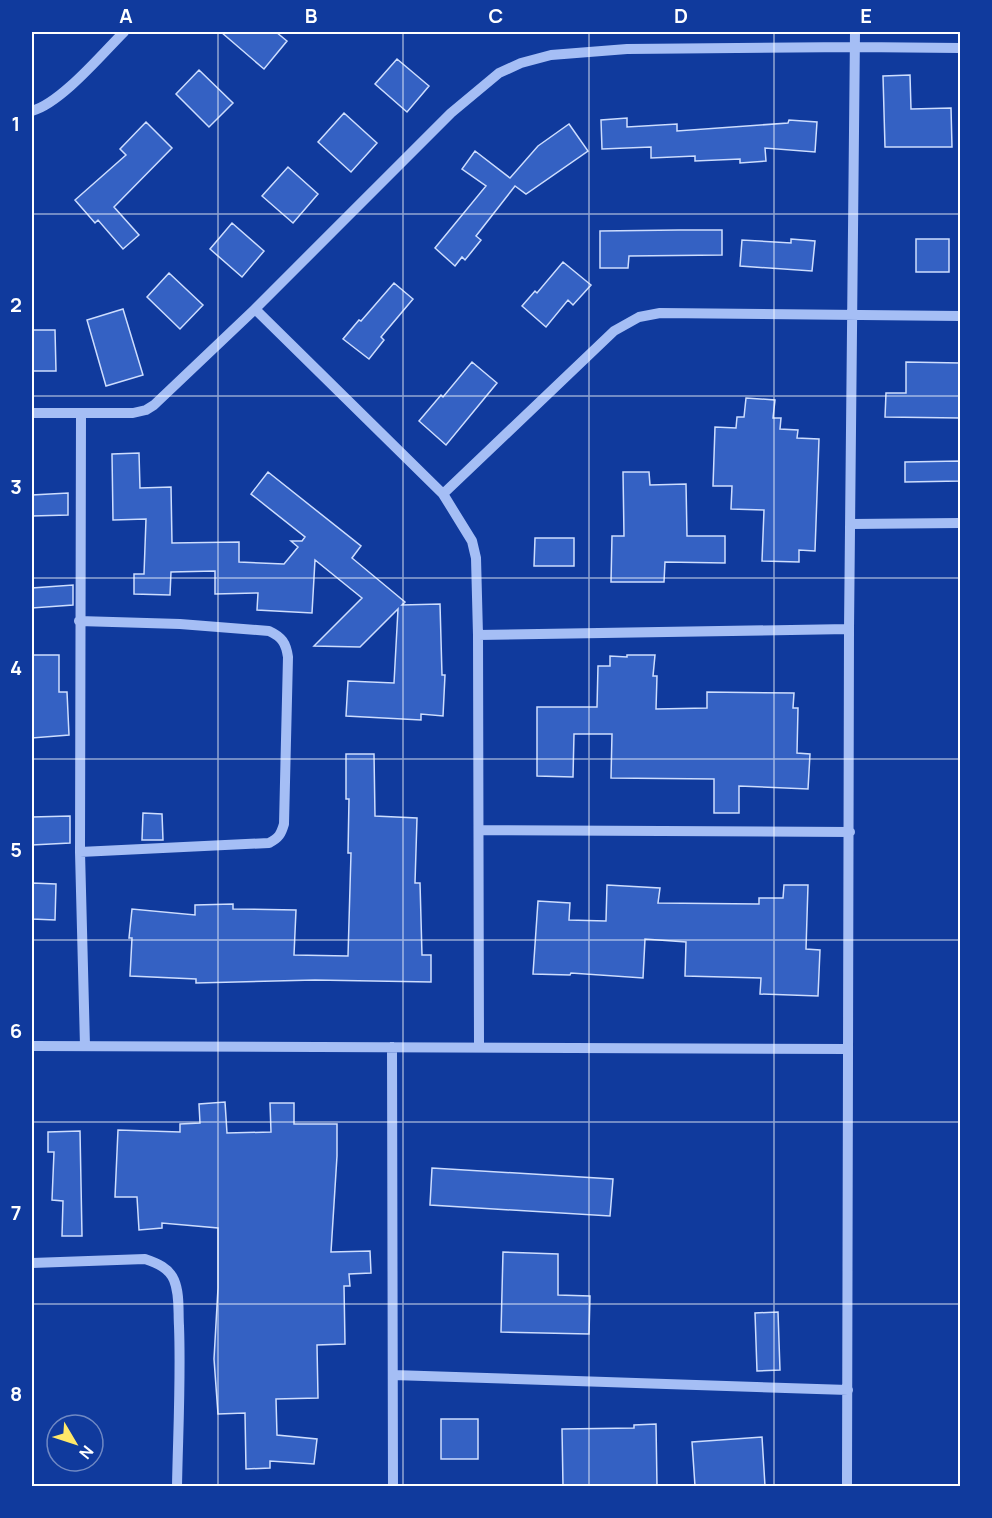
<svg xmlns="http://www.w3.org/2000/svg" width="992" height="1518" viewBox="0 0 992 1518" font-family="Manrope,sans-serif">
<style>
.building{fill:#3461c3;stroke:#cdddfe;stroke-width:1.5}
.lines{fill:none;stroke-linecap:round;stroke-linejoin:round}
.minor{stroke:#a5bef5;stroke-width:10}
.grid{fill:none;stroke:#fff;stroke-width:1.5;stroke-opacity:0.55}
.neatline{fill:none;stroke:#fff;stroke-width:2}
.grid-label{font-size:20px;text-anchor:middle;font-weight:bold;fill:#fff}
</style>
<rect width="100%" height="100%" fill="#103a9d"/>
<path class="building" d="M 221,32 L 276,32 L 287,41 L 264,69 Z
M 397,59 L 429,86 L 407,112 L 375,84 Z
M 199,70 L 233,103 L 209,127 L 176,94 Z
M 910,75 L 911,109 L 951,108 L 952,147 L 885,147 L 883,76 Z
M 344,113 L 377,143 L 351,172 L 318,142 Z
M 627,118 L 627,127 L 677,124 L 677,131 L 788,123 L 789,120 L 817,122 L 815,152 L 765,148 L 766,161 L 740,163 L 740,159 L 695,161 L 695,156 L 651,158 L 651,147 L 602,149 L 601,120 Z
M 146,122 L 172,148 L 114,207 L 139,235 L 123,249 L 98,220 L 95,223 L 75,200 L 126,155 L 120,149 Z
M 569,124 L 588,151 L 526,194 L 515,186 L 476,236 L 481,240 L 465,260 L 462,257 L 455,266 L 435,248 L 486,186 L 462,169 L 475,151 L 510,178 L 538,146 Z
M 288,167 L 318,194 L 293,223 L 262,196 Z
M 232,223 L 264,251 L 242,277 L 210,249 Z
M 679,230 L 722,230 L 722,255 L 629,256 L 628,268 L 600,268 L 600,231 Z
M 791,239 L 815,241 L 812,271 L 740,266 L 742,240 L 791,243 Z
M 916,239 L 949,239 L 949,272 L 916,272 Z
M 563,262 L 591,285 L 573,305 L 568,300 L 546,327 L 522,306 L 535,291 L 537,293 Z
M 169,273 L 203,305 L 180,329 L 147,297 Z
M 394,283 L 413,299 L 381,337 L 384,340 L 369,359 L 343,339 L 359,320 L 361,321 Z
M 123,309 L 143,375 L 106,386 L 87,320 Z
M 32,330 L 55,330 L 56,371 L 32,371 Z
M 472,362 L 497,383 L 446,445 L 419,421 L 441,395 L 443,397 Z
M 906,362 L 960,363 L 960,418 L 885,417 L 886,393 L 906,393 Z
M 746,398 L 775,400 L 773,418 L 781,418 L 780,429 L 798,430 L 797,438 L 819,439 L 815,551 L 799,550 L 799,562 L 762,561 L 764,510 L 731,509 L 732,486 L 713,486 L 715,427 L 736,428 L 737,417 L 744,417 Z
M 139,453 L 140,488 L 171,487 L 172,543 L 239,542 L 239,562 L 284,564 L 298,547 L 291,541 L 302,541 L 305,537 L 251,494 L 268,472 L 361,546 L 352,558 L 405,602 L 402,605 L 440,604 L 442,675 L 445,675 L 443,716 L 421,714 L 421,720 L 346,716 L 348,681 L 394,683 L 398,609 L 360,647 L 314,646 L 362,598 L 315,560 L 312,613 L 257,610 L 258,593 L 215,594 L 215,571 L 171,572 L 170,595 L 134,594 L 134,574 L 144,574 L 146,519 L 113,520 L 112,454 Z
M 960,461 L 960,481 L 905,482 L 905,462 Z
M 623,472 L 649,472 L 650,485 L 686,484 L 687,536 L 725,536 L 725,563 L 665,562 L 664,582 L 611,582 L 612,536 L 624,536 Z
M 68,493 L 68,515 L 32,516 L 32,495 Z
M 535,538 L 574,538 L 574,566 L 534,566 Z
M 73,585 L 73,605 L 32,608 L 32,588 Z
M 32,655 L 59,655 L 59,692 L 67,692 L 69,735 L 32,738 Z
M 627,655 L 655,655 L 653,676 L 657,676 L 656,709 L 707,708 L 707,692 L 794,693 L 793,708 L 798,708 L 797,753 L 810,754 L 808,789 L 739,786 L 739,813 L 714,813 L 714,779 L 611,778 L 612,734 L 574,734 L 573,777 L 537,776 L 537,707 L 597,707 L 598,666 L 610,666 L 610,656 L 627,657 Z
M 346,754 L 374,754 L 375,816 L 417,818 L 415,883 L 420,883 L 422,955 L 431,955 L 431,982 L 315,980 L 196,983 L 196,979 L 130,976 L 132,938 L 129,938 L 132,909 L 195,915 L 195,905 L 233,904 L 233,909 L 296,910 L 294,955 L 348,956 L 351,853 L 348,853 L 349,799 L 346,799 Z
M 143,813 L 162,814 L 163,840 L 142,840 Z
M 70,816 L 70,843 L 32,845 L 32,817 Z
M 32,883 L 56,884 L 55,920 L 32,919 Z
M 607,885 L 660,888 L 658,903 L 759,904 L 759,898 L 783,898 L 784,885 L 808,885 L 806,949 L 820,950 L 818,996 L 760,994 L 761,978 L 685,976 L 686,942 L 645,939 L 643,978 L 571,973 L 570,975 L 533,974 L 538,901 L 570,903 L 569,920 L 606,921 Z
M 225,1102 L 227,1133 L 271,1132 L 270,1103 L 294,1103 L 294,1124 L 337,1124 L 337,1156 L 331,1252 L 370,1251 L 371,1273 L 349,1274 L 350,1286 L 344,1286 L 345,1344 L 317,1345 L 318,1398 L 276,1399 L 277,1435 L 317,1439 L 314,1464 L 270,1461 L 270,1468 L 246,1469 L 245,1413 L 218,1414 L 214,1359 L 218,1288 L 218,1228 L 162,1223 L 162,1228 L 139,1230 L 137,1197 L 115,1197 L 118,1130 L 180,1132 L 180,1124 L 200,1123 L 199,1104 Z
M 80,1131 L 82,1236 L 62,1236 L 63,1201 L 52,1200 L 54,1152 L 48,1152 L 48,1132 Z
M 432,1168 L 613,1179 L 610,1216 L 430,1205 Z
M 503,1252 L 558,1254 L 558,1295 L 590,1296 L 589,1334 L 501,1332 Z
M 778,1312 L 780,1370 L 757,1371 L 755,1313 Z
M 441,1419 L 478,1419 L 478,1459 L 441,1459 Z
M 656,1424 L 657,1486 L 563,1486 L 562,1429 L 634,1428 L 634,1425 Z
M 762,1437 L 765,1486 L 695,1486 L 692,1442 Z"/>
<g class="lines">
<path class="minor" d="M 32,111 C 61,103 102,54 124,32
M 255,309 L 443,494 L 472,541 L 476,558 L 478,635 L 479,1047
M 32,413 L 133,413 L 146,410 L 154,405 L 255,309 L 451,113 L 499,73 L 521,63 L 551,55 L 627,49 L 855,47 L 960,48
M 81,414 L 80,852 L 85,1046
M 443,494 L 614,331 L 639,317 L 660,313 L 960,316
M 851,524 L 960,523
M 79,621 L 180,624 L 269,631 C 282,637 286,643 288,657 L 284,824 C 281,834 279,838 269,843 L 80,852
M 478,635 L 849,629
M 479,830 L 850,832
M 32,1046 L 848,1049
M 392,1047 L 393,1486
M 32,1263 L 145,1259 C 157,1263 169,1268 174,1280 C 180,1294 178,1311 179,1326 C 181,1379 178,1433 177,1486
M 393,1375 L 848,1390
M 847,1486 L 849,629 L 855,32"/>
</g>
<path class="grid" d="M 218,32 L 218,1486M 403,32 L 403,1486M 589,32 L 589,1486M 774,32 L 774,1486M 32,214 L 960,214M 32,396 L 960,396M 32,578 L 960,578M 32,759 L 960,759M 32,940 L 960,940M 32,1122 L 960,1122M 32,1304 L 960,1304"/>
<rect width="992" height="1518" fill="none" stroke="#103a9d" stroke-width="66"/>
<g transform="translate(75 1443) rotate(129)"><circle r="28" fill="#103a9d" stroke="#7089c4" stroke-width="1.5"/>
<path d="M0-4.5L10 22L0 15L-10 22Z" fill="#ffe869"/>
<text y="-9" font-size="16" font-weight="bold" text-anchor="middle" fill="#ffffff">N</text>
</g>
<rect x="33" y="33" width="926" height="1452" class="neatline"/>
<g class="grid-label">
<text x="126" y="23">A</text>
<text x="311" y="23">B</text>
<text x="496" y="23">C</text>
<text x="681" y="23">D</text>
<text x="866" y="23">E</text>
<text x="16" y="131">1</text>
<text x="16" y="312">2</text>
<text x="16" y="494">3</text>
<text x="16" y="675">4</text>
<text x="16" y="857">5</text>
<text x="16" y="1038">6</text>
<text x="16" y="1220">7</text>
<text x="16" y="1401">8</text>
</g>
</svg>
